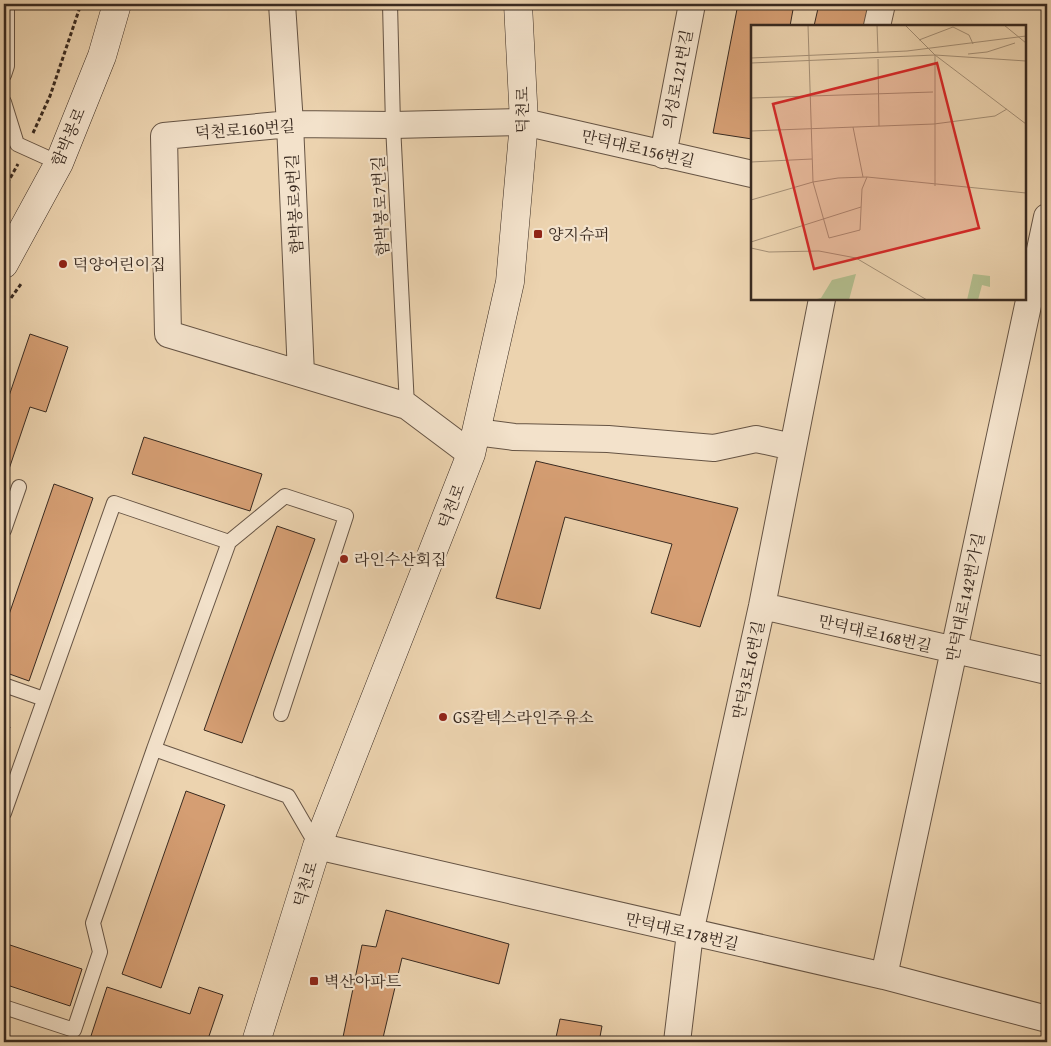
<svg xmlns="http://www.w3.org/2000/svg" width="1051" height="1046" viewBox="0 0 1051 1046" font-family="'Gentium Book Plus','Noto Serif KR',serif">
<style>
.building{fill:#d59e73;stroke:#392a20}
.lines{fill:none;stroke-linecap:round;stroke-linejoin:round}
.lane-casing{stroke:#665444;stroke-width:16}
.street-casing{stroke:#665444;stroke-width:28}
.secondary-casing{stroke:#392a20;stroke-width:29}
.path{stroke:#392a20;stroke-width:3;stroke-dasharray:4 2.5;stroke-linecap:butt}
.lane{stroke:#f3e2cb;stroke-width:14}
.street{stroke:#f3e2cb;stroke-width:26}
.secondary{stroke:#f3e2cb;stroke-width:28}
.poi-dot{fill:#8f2418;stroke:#f3e2cb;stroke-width:2}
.labels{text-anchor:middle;stroke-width:4.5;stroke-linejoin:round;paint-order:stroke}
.street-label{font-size:16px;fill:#392a20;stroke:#f3e2cb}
.poi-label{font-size:16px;fill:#392a20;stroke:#f3e2cb;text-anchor:start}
.inset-road{fill:none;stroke:#a48f76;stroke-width:1}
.view{fill:#d62828;fill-opacity:0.15;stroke:#d62828;stroke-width:2.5}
.inset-edge{fill:none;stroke:#392a20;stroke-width:2.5}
</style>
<rect width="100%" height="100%" fill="#ecd3af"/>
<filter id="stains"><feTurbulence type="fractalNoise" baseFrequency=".004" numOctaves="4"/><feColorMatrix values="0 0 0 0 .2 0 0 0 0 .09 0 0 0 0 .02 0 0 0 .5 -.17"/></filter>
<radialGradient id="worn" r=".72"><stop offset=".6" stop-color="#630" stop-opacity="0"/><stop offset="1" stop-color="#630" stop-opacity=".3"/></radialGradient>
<path class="building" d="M 738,4 L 794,4 L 790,26 L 752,26 L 752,139 L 713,133 Z
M 819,4 L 870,4 L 865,26 L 814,26 Z
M 30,334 L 68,347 L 46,412 L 30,407 L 7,475 L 4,473 L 4,394 L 9,396 Z
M 144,437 L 262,474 L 250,511 L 132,474 Z
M 536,461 L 738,508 L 700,627 L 651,613 L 672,544 L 565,517 L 540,609 L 496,598 Z
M 54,484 L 93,498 L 29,681 L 4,672 L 4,629 Z
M 277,526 L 315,539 L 242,743 L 204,730 Z
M 4,725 L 10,727 L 4,744 Z
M 186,791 L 225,805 L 161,988 L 122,974 Z
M 386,910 L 509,944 L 499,984 L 402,958 L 382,1042 L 342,1042 L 362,945 L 376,947 Z
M 4,943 L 82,969 L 70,1006 L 4,984 Z
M 107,987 L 190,1014 L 199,987 L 223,995 L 207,1042 L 89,1042 Z
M 560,1019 L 602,1026 L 599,1042 L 555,1042 Z"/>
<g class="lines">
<g class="lane-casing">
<path id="lane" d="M 390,4 L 393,125 L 407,406
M 4,75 L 7,66 L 7,4
M 4,102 L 17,144 L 59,163
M 4,530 L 19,487
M 4,685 L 44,699
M 154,749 L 229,542 L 285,496 L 346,516 L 281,714
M 4,813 L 114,503 L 229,542
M 4,1007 L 74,1030 L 100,952 L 93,923 L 154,749 L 288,796 L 317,846"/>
</g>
<g class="street-casing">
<path id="street" d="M 282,4 L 290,124 L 301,374
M 877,26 L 882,4
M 663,155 L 692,4
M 476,432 L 514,437 L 608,439 L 714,448 L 756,439 L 793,447
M 471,454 L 407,406 L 168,334 L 164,136 L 290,124 L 393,125 L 524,122 L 752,174
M 762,606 L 1047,671
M 317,846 L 884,976 L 1047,1019
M 884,976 L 1047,217
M 677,1042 L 690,933 L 762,606 L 822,299"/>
</g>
<g class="secondary-casing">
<path id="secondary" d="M 4,264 L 59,163 L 102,56 L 117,4
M 256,1042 L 317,846 L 471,454 L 510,282 L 524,122 L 518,4"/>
</g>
<path class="path" d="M 33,133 L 50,96 L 81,4
M 4,189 L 18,164
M 11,298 L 21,284"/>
<use href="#lane" class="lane"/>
<use href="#street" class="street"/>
<use href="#secondary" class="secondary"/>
</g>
<g class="poi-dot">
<rect x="533" y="229" width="10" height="10" rx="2.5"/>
<circle cx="63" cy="264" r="5"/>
<circle cx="344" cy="559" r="5"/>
<circle cx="443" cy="717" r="5"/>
<rect x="309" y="976" width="10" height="10" rx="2.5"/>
</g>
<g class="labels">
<g class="street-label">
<text transform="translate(677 79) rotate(-79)" y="6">의성로121번길</text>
<text transform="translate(522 110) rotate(-90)" y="6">덕천로</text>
<text transform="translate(245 129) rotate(-4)" y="6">덕천로160번길</text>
<text transform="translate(68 137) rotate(-67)" y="6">함박봉로</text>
<text transform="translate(638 148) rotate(13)" y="6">만덕대로156번길</text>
<text transform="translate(294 204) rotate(-93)" y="6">함박봉로9번길</text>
<text transform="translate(380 206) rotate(-93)" y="6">함박봉로7번길</text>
<text transform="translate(451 506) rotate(-69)" y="6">덕천로</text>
<text transform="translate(965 597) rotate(-78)" y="6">만덕대로142번가길</text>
<text transform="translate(875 633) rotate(13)" y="6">만덕대로168번길</text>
<text transform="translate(748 670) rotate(-78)" y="6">만덕3로16번길</text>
<text transform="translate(305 884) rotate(-73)" y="6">덕천로</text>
<text transform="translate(682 931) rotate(13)" y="6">만덕대로178번길</text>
</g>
<g class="poi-label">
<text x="548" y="240">양지슈퍼</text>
<text x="73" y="270">덕양어린이집</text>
<text x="354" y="565">라인수산회집</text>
<text x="453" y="723">GS칼텍스라인주유소</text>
<text x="324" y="987">벽산아파트</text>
</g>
</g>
<g transform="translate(751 25)">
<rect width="275" height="275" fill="#ecd3af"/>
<path d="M 105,249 L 98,275 L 62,275 L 70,273 L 81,255 ZM 222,249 L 239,251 L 239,262 L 231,260 L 227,275 L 216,275 Z" fill="#b3be8e"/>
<path class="inset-road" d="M 57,0 L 62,157 L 78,213 L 109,205 L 111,164 L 116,152M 126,0 L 127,28M 154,0 L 184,30 L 275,99M 253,0 L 275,18M 168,15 L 202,2 L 218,10 L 222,19M 217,29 L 236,27 L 264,18M 0,33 L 156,26 L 275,11M 127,34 L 128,101M 0,38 L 184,30 L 275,36M 0,73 L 182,67M 102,102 L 112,152M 0,106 L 183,99 L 244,91 L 256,84M 0,137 L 61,134M 184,161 L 184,30M 0,175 L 62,157 L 87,153 L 116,152 L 275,168M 0,217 L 110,182M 0,223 L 18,227 L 68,226 L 105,233 L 176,275"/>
<path class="view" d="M 186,38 L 228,203 L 63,244 L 22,79 Z"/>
<rect width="275" height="275" class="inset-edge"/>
</g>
<rect width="1051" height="1046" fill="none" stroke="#ecd3af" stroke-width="20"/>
<rect x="5" y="5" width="1041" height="1036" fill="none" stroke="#392a20" stroke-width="2.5"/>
<rect x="10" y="10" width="1031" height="1026" fill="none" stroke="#392a20"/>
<rect width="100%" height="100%" filter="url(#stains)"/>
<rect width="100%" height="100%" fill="url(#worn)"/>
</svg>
